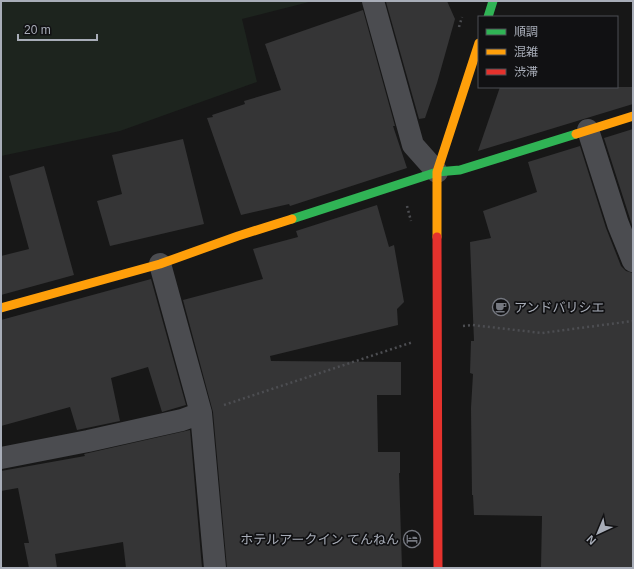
<svg xmlns="http://www.w3.org/2000/svg" width="634" height="569" viewBox="0 0 634 569" font-family="Arial,'Noto Sans JP',sans-serif">
<style>
.green{fill:#1d241e}
.building{fill:#353536}
.lines{fill:none;stroke-linecap:round;stroke-linejoin:round}
.path{stroke:#4d4e52;stroke-width:2.5;stroke-dasharray:2 3;stroke-linecap:butt}
.street{stroke:#4b4c50;stroke-width:22}
.fast{stroke:#30b455;stroke-width:9}
.slow{stroke:#ff9f0a;stroke-width:9}
.jam{stroke:#e5322d;stroke-width:9}
.labels{text-anchor:middle;stroke-width:3.5;stroke-linejoin:round;paint-order:stroke}
.poi-label{font-size:13px;fill:#a8adb8;stroke:#111113;text-anchor:start}
</style>
<rect width="100%" height="100%" fill="#171717"/>
<path class="green" d="M 1,1 L 313,1 L 242,19 L 257,82 L 120,131 L 1,156 Z"/>
<path class="building" d="M 390,1 L 447,1 L 455,19 L 437,83 L 425,118 L 419,119 L 386,2 Z
M 363,10 L 395,126 L 393,126 L 407,168 L 290,206 L 289,204 L 241,215 L 207,118 L 213,117 L 212,115 L 245,104 L 244,101 L 281,90 L 265,44 Z
M 500,87 L 633,87 L 633,104 L 478,151 Z
M 633,129 L 633,228 L 604,138 Z
M 183,139 L 204,224 L 110,246 L 97,201 L 122,194 L 112,155 Z
M 580,146 L 606,228 L 621,266 L 626,271 L 633,273 L 633,567 L 541,568 L 542,516 L 474,515 L 473,495 L 472,495 L 471,408 L 473,374 L 470,373 L 471,341 L 474,341 L 470,242 L 491,238 L 483,211 L 537,192 L 528,162 Z
M 44,166 L 74,275 L 1,295 L 1,256 L 29,249 L 9,176 Z
M 377,205 L 389,247 L 394,245 L 404,302 L 397,309 L 398,325 L 270,356 L 271,361 L 401,362 L 401,395 L 377,395 L 378,452 L 400,452 L 400,473 L 399,473 L 402,568 L 227,568 L 213,412 L 183,300 L 263,279 L 253,249 L 298,237 L 296,231 Z
M 151,279 L 186,405 L 162,412 L 148,367 L 111,378 L 120,421 L 77,430 L 70,407 L 1,426 L 1,320 Z
M 190,430 L 202,568 L 126,568 L 123,542 L 55,554 L 57,568 L 29,568 L 24,543 L 29,543 L 18,488 L 1,491 L 1,471 L 85,456 L 84,454 Z"/>
<g class="lines">
<path class="path" d="M 459,27 L 462,17
M 407,206 L 411,221
M 463,326 L 472,325 L 542,333 L 633,321
M 224,405 L 413,342"/>
<path class="street" d="M 373,1 L 413,145 L 437,172
M 588,130 L 618,224 L 633,261
M 160,264 L 201,413 L 215,568
M 1,458 L 88,441 L 182,420 L 201,413"/>
<path class="fast" d="M 488,17 L 493,1
M 292,219 L 437,172 L 460,170 L 576,134"/>
<path class="slow" d="M 576,134 L 633,116
M 437,237 L 437,172 L 479,43
M 1,308 L 160,264 L 238,236 L 292,219"/>
<path class="jam" d="M 437,237 L 438,568"/>
</g>
<defs>
<g id="cafe-ring" transform="scale(0.9)"><circle r="9.5" fill="#111113" stroke="#757880" stroke-width="1.5"/><path d="M-5.5-4.5H6V0H3Q3 3.5 0 3.5H-2.5Q-5.5 3.5-5.5 0ZM3-3.2v2h1.7v-2ZM-6 4.5H4V6H-6Z" fill="#757880"/></g>
<g id="hotel-ring" transform="scale(0.9)"><circle r="9.5" fill="#111113" stroke="#757880" stroke-width="1.5"/><path d="M-6-4.5h1.5V1H6V5H4.5V3h-9V5H-6ZM-4 0a1.8 1.8 0 1 1 3.6 0ZM.5 0V-2.5h3Q6-2.5 6 0Z" fill="#757880"/></g>
</defs>
<g fill-rule="evenodd">
<use href="#cafe-ring" x="501" y="307"/>
<use href="#hotel-ring" x="412" y="539"/>
</g>
<g class="labels">
<g class="poi-label">
<text x="514" y="312">アンドバリシエ</text>
<text x="399" y="544" text-anchor="end">ホテルアークイン てんねん</text>
</g>
</g>
<rect width="634" height="569" fill="none" stroke="#a8adb8" stroke-width="4"/>
<rect x="478" y="16" width="140" height="72" fill="#111113" stroke="#4d4f55"/>
<rect x="486" y="29" width="20" height="6" fill="#30b455" stroke="#4d4f55"/>
<text x="514" y="36" font-size="12" fill="#a8adb8">順調</text>
<rect x="486" y="49" width="20" height="6" fill="#ff9f0a" stroke="#4d4f55"/>
<text x="514" y="56" font-size="12" fill="#a8adb8">混雑</text>
<rect x="486" y="69" width="20" height="6" fill="#e5322d" stroke="#4d4f55"/>
<text x="514" y="76" font-size="12" fill="#a8adb8">渋滞</text>
<g transform="translate(598 533) rotate(224)" stroke="#111113" stroke-width="3" paint-order="stroke">
<path d="M0-3L7 15L0 10L-7 15Z" fill="#a8adb8"/>
<text y="-6" font-size="11" font-weight="bold" text-anchor="middle" fill="#a8adb8">N</text>
</g>
<path d="M18 34v6h79v-6" fill="none" stroke="#a8adb8" stroke-width="2"/>
<text x="24" y="34" font-size="12" fill="#a8adb8" stroke="#111113" stroke-width="3" paint-order="stroke">20 m</text>
</svg>
